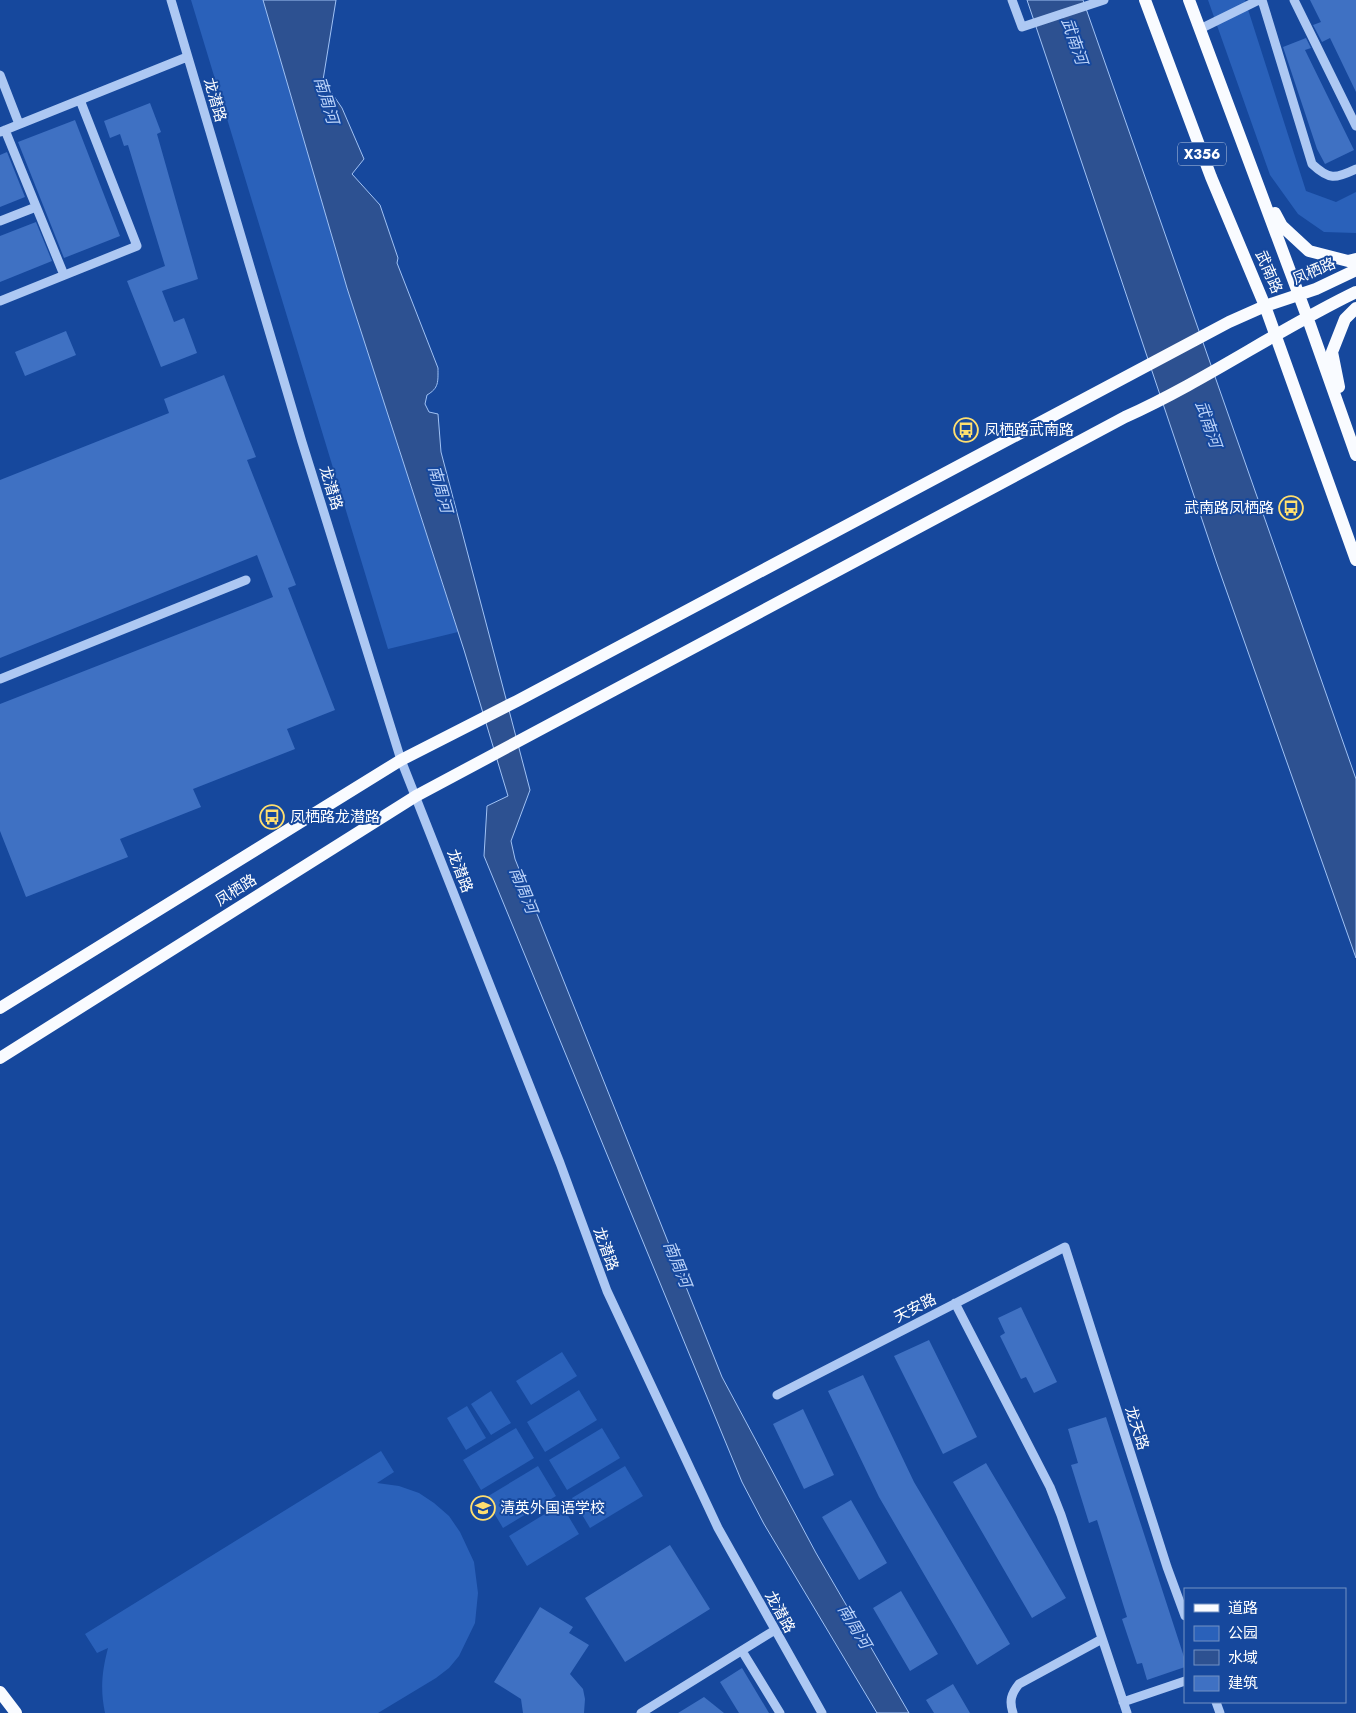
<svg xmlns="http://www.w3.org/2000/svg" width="1356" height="1713" viewBox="0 0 1356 1713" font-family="Jost,'Noto Sans SC',sans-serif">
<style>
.green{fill:#2a61ba}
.water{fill:#2d5191;stroke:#a0c2f5}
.building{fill:#3f71c3}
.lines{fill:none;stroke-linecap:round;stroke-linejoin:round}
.minor{stroke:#adc8f3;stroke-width:9}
.major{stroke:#f9fbff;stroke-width:12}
.labels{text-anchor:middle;stroke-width:4;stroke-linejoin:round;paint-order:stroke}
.shield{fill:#16489d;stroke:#b9c8e2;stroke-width:1}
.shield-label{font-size:14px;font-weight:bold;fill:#fff}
.street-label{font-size:15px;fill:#fff;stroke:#16489d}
.poi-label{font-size:15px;fill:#fff;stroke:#16489d;text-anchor:start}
.water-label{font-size:16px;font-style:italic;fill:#bad2f9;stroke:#16489d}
</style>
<rect width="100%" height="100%" fill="#16489d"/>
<path class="green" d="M 191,0 L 263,0 L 347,288 L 458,632 L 388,649 Z
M 1208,0 L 1245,0 L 1306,191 L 1336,202 L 1356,192 L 1356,233 L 1324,232 L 1298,214 L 1270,175 Z
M 562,1352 L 577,1376 L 531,1405 L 516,1381 Z
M 579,1390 L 597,1420 L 545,1452 L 527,1422 Z
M 491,1391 L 511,1423 L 491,1435 L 471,1404 Z
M 467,1406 L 486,1438 L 466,1450 L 447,1418 Z
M 516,1428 L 534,1458 L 481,1490 L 463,1460 Z
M 602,1428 L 620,1458 L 567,1490 L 549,1460 Z
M 381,1451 L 394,1472 L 377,1483 L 399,1486 L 419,1493 L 434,1503 L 449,1516 L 460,1532 L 474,1562 L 478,1593 L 475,1623 L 459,1656 L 449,1668 L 436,1678 L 378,1713 L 105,1713 C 100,1689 102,1671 108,1648 L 97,1653 L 85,1634 Z
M 538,1466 L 556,1496 L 503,1528 L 485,1498 Z
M 625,1466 L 643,1496 L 590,1528 L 572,1498 Z
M 561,1504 L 579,1534 L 527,1566 L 509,1536 Z"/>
<path class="water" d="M 263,0 L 336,0 L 323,80 L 342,108 L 364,159 L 352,174 L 380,205 L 398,258 L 397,263 L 438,368 C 438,382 439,388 427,395 L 425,404 L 429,412 L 438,414 L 441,452 L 530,790 L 511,841 L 515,859 L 722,1377 L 816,1553 L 909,1713 L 877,1713 L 764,1524 L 742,1482 L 484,856 L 487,806 L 508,796 L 464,650 L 347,288 Z
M 1027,0 L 1083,0 L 1356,779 L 1356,958 L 1217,564 Z"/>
<path class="building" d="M 1310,0 L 1356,0 L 1356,92 L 1330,38 L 1322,42 L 1313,25 L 1321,22 Z
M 1306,38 L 1311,48 L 1305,50 L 1354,150 L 1325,164 L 1317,149 L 1283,47 Z
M 150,103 L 161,132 L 157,134 L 198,279 L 162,291 L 174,322 L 184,318 L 197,353 L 161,367 L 127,281 L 165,266 L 128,145 L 124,146 L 120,134 L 110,138 L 104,121 Z
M 75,120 L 120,236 L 64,258 L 18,142 Z
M 7,152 L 25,197 L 0,207 L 0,155 Z
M 36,222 L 52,261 L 0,282 L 0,236 Z
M 66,331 L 76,355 L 25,376 L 15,352 Z
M 224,375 L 256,457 L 247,460 L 296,585 L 288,588 L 335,710 L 287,729 L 295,749 L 193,789 L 201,807 L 120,839 L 128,857 L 26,897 L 0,831 L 0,704 L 273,597 L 257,555 L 0,658 L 0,480 L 169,413 L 164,399 Z
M 1021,1307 L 1057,1382 L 1034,1393 L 1026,1377 L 1021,1379 L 1000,1336 L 1005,1333 L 998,1318 Z
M 929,1340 L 977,1437 L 943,1454 L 894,1356 Z
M 863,1375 L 914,1482 L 1010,1644 L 977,1665 L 879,1497 L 828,1391 Z
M 803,1409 L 834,1475 L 804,1489 L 773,1424 Z
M 1106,1417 L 1185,1660 L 1185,1667 L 1147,1680 L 1142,1663 L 1137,1664 L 1122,1619 L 1127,1617 L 1097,1520 L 1089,1523 L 1071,1465 L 1078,1463 L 1068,1429 Z
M 986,1463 L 1066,1598 L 1032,1618 L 953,1482 Z
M 851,1500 L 887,1563 L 859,1580 L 822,1517 Z
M 670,1545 L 710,1609 L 625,1662 L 585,1598 Z
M 901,1591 L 938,1654 L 910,1671 L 873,1608 Z
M 540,1607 L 573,1627 L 569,1633 L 589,1645 L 570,1674 L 583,1689 L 585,1699 L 584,1713 L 523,1713 L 521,1699 L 494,1682 Z
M 742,1668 L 769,1713 L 739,1713 L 720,1682 Z
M 953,1684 L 970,1713 L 934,1713 L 926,1700 Z
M 704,1697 L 724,1713 L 678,1713 Z"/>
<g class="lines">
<path class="minor" d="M 171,0 L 302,442 L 401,760 L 560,1163 L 607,1291 L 718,1528 L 822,1713
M 1012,0 L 1022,27 L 1104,0
M 1262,0 L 1312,164 C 1329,180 1335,179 1356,169
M 1294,0 L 1356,126
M 1200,29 L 1259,0
M 0,75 L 19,124
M 5,130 L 64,275
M 0,132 L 187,57
M 0,221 L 36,207
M 0,301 L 137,246 L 80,100
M 0,679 L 246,580
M 955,1303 L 1050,1487 L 1061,1515 L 1127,1713
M 777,1395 L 1065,1247 L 1167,1567 L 1185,1616
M 742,1651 L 780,1713
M 1123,1702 L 1185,1681
M 1216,1702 L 1220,1713
M 641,1713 L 775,1630
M 1013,1713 C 1009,1701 1011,1694 1019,1684 L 1102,1639"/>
<path class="major" d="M 1145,0 L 1211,177 L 1265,306 L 1356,560
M 1189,0 L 1309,322 L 1356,455
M 1275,213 L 1282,226 L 1309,251 L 1348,261 L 1356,259
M 1339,387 L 1332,352 L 1345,319 L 1356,308
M 0,1008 L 401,760 L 517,701 L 1229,322 L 1265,306 L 1316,289 L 1356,270
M 0,1058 L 416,796 L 1125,417 C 1205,381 1277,330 1356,292
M 0,1692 L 16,1713"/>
</g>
<defs>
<g id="bus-ring" transform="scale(1.25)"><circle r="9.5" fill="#16489d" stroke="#ffdf6f" stroke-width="1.5"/><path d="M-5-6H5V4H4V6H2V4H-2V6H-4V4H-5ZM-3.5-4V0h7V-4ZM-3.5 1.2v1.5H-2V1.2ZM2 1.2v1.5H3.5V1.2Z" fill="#ffdf6f"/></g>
<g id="school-ring" transform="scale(1.25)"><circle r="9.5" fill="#16489d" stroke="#ffdf6f" stroke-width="1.5"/><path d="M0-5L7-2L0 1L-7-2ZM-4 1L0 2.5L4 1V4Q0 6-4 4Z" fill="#ffdf6f"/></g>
</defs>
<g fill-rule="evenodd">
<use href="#bus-ring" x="966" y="430"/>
<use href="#bus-ring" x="1291" y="508"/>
<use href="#bus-ring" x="272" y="817"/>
<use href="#school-ring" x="483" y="1508"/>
</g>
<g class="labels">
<rect class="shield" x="1178" y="142.5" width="48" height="23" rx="4"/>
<g class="shield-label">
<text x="1202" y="159">X356</text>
</g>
<g class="street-label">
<text transform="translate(215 100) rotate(74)" y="5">龙潜路</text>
<text transform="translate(1314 271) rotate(-23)" y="5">凤栖路</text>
<text transform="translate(1269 272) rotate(67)" y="5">武南路</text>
<text transform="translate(331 488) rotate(73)" y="5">龙潜路</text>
<text transform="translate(460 871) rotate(69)" y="5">龙潜路</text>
<text transform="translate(236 890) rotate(-32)" y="5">凤栖路</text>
<text transform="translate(606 1249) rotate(70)" y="5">龙潜路</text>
<text transform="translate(915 1308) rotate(-27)" y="5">天安路</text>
<text transform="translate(1137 1428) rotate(72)" y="5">龙天路</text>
<text transform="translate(780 1612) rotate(61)" y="5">龙潜路</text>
</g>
<g class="poi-label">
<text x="984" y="435">凤栖路武南路</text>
<text x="1274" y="513" text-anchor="end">武南路凤栖路</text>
<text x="290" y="822">凤栖路龙潜路</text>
<text x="500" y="1513">清英外国语学校</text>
</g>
<g class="water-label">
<text transform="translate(1075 41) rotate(71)" y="6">武南河</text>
<text transform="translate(327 100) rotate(73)" y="6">南周河</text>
<text transform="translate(1209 424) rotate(71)" y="6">武南河</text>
<text transform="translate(441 489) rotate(74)" y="6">南周河</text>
<text transform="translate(524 890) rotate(68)" y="6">南周河</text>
<text transform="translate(678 1264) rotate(68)" y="6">南周河</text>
<text transform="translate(855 1626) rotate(59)" y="6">南周河</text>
</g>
</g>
<rect x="1184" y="1588" width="162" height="115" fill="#16489d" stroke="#7391c4"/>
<rect x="1194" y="1604" width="25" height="8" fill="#f9fbff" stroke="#7391c4"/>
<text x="1228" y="1613" font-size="15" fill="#ffffff">道路</text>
<rect x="1194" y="1626" width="25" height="15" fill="#2a61ba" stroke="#7391c4"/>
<text x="1228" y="1638" font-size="15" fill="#ffffff">公园</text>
<rect x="1194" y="1650" width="25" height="15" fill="#2d5191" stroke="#7391c4"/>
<text x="1228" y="1663" font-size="15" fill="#ffffff">水域</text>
<rect x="1194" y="1676" width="25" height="15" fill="#3f71c3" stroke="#7391c4"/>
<text x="1228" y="1688" font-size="15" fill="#ffffff">建筑</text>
</svg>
